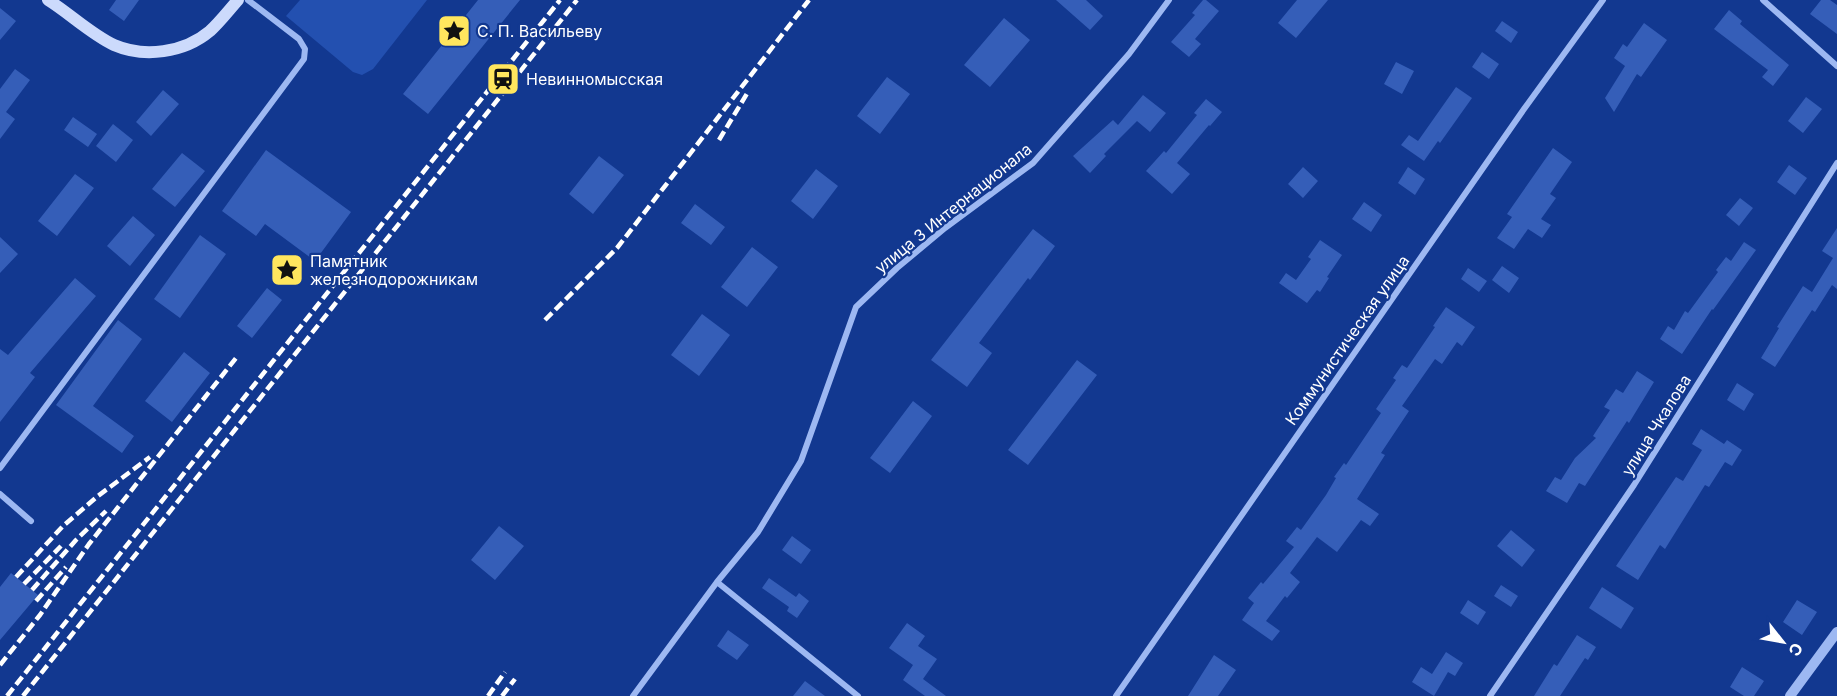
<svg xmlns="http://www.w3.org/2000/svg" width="1837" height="696" viewBox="0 0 1837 696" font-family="Inter,sans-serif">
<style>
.green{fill:#2350b0}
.building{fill:#355eb8}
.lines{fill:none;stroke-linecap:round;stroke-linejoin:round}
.minor{stroke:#9db8f2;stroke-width:6}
.tertiary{stroke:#9db8f2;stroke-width:10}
.secondary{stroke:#ccdafc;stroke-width:12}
.rail{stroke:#fff;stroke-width:4.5;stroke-dasharray:10 4.5;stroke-linecap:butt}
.labels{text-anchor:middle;stroke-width:4.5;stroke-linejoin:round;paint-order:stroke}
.poi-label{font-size:16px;fill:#fff;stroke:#123890;text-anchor:start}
.street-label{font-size:16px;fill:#fff;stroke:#123890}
</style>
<rect width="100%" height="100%" fill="#123890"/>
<path class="green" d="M 300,0 L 427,0 L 373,69 L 362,75 L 353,72 L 286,16 Z"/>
<path class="building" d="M 116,0 L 139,0 L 124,21 L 109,10 Z
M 478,0 L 520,0 L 428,114 L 403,94 Z
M 1056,0 L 1086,0 L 1103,16 L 1090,30 Z
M 1203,0 L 1206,0 L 1219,11 L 1195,39 L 1201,44 L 1189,57 L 1171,42 L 1195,15 L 1192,13 Z
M 1297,0 L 1328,0 L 1296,38 L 1278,23 Z
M 1821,0 L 1830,0 L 1837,5 L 1837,34 L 1810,14 Z
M 0,8 L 16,21 L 0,40 Z
M 1729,10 L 1742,21 L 1740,24 L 1789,65 L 1773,86 L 1762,77 L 1768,70 L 1714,29 Z
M 1004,18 L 1030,40 L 990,87 L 964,65 Z
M 1502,21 L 1518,32 L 1511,43 L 1495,31 Z
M 1644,23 L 1667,40 L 1641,77 L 1637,74 L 1614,112 L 1605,98 L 1625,66 L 1614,58 L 1623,44 L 1627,47 Z
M 1482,52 L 1499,64 L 1489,79 L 1472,67 Z
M 1396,62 L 1414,71 L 1402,94 L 1384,84 Z
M 15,69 L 30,80 L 6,112 L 15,119 L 0,139 L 0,89 Z
M 887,77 L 910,94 L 880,134 L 857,116 Z
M 1456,87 L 1472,98 L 1440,143 L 1438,141 L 1424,161 L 1401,145 L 1409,135 L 1418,141 Z
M 163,90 L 179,104 L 151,136 L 136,122 Z
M 1143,95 L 1166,113 L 1150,132 L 1137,121 L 1104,154 L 1106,156 L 1090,173 L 1073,156 L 1113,120 L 1118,125 Z
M 1806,97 L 1822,109 L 1803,133 L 1788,121 Z
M 1206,99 L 1222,112 L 1210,126 L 1209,125 L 1177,163 L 1190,174 L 1172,194 L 1146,171 L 1164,151 L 1166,153 L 1197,115 L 1194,113 Z
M 73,117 L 97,134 L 88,147 L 64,130 Z
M 113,124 L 133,140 L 116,162 L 96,146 Z
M 1553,148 L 1572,162 L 1550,194 L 1556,198 L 1541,219 L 1551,225 L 1542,238 L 1528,229 L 1514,249 L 1497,238 L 1512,217 L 1507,214 Z
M 266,150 L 351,212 L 315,261 L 265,224 L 256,236 L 222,211 Z
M 182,153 L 205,171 L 175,207 L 152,189 Z
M 599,156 L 624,175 L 593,214 L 569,194 Z
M 1789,165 L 1807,178 L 1795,195 L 1777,182 Z
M 1303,167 L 1318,181 L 1303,198 L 1288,184 Z
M 1408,167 L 1425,179 L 1415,195 L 1398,183 Z
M 816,169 L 838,186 L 813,219 L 791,201 Z
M 75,174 L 94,188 L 57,236 L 38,221 Z
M 1740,198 L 1753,208 L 1739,226 L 1726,215 Z
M 1364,202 L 1382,215 L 1371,232 L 1352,219 Z
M 695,204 L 725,227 L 711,245 L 681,223 Z
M 133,216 L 155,235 L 130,266 L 107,246 Z
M 1837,228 L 1837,289 L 1832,285 L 1815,312 L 1812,310 L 1775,367 L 1761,358 L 1779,328 L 1777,327 L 1803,286 L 1812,292 L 1833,258 L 1822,251 Z
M 1033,229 L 1055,246 L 1030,280 L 1028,278 L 979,343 L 992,353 L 967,387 L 931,360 Z
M 200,235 L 226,254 L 180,318 L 154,299 Z
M 0,237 L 18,254 L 0,273 Z
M 1320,240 L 1342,255 L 1327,277 L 1329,278 L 1320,292 L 1317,290 L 1307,303 L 1279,283 L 1286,273 L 1296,280 L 1311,259 L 1308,257 Z
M 1744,242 L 1756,250 L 1713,310 L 1712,309 L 1682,354 L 1660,339 L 1668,326 L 1674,330 L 1685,311 L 1688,313 L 1718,272 L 1716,270 L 1726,257 L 1731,261 Z
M 752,247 L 778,267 L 747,307 L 721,287 Z
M 1502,266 L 1519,278 L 1509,293 L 1492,280 Z
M 1468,268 L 1487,281 L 1479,292 L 1461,279 Z
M 75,278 L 96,296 L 30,373 L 35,377 L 0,422 L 0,349 L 8,355 Z
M 267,288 L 282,300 L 252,338 L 237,326 Z
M 1446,307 L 1475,327 L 1462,346 L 1457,342 L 1442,364 L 1435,359 L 1402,406 L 1409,411 L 1381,453 L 1385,455 L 1357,499 L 1379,514 L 1370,526 L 1361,520 L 1337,552 L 1317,537 L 1290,573 L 1300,582 L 1287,598 L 1285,596 L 1266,621 L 1280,631 L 1272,641 L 1242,620 L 1254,603 L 1248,598 L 1261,582 L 1263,584 L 1294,547 L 1286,541 L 1297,527 L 1301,530 L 1326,495 L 1336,478 L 1334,477 L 1344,463 L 1346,465 L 1381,413 L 1376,409 L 1396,380 L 1393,378 L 1402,365 L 1407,368 L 1435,327 L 1433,326 Z
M 702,314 L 730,335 L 699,376 L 671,355 Z
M 118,320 L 142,339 L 93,406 L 134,436 L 122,453 L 56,405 Z
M 184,352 L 210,373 L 172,422 L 145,401 Z
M 1077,360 L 1097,375 L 1028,465 L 1008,450 Z
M 1637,371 L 1654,382 L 1629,423 L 1627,421 L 1585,486 L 1579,483 L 1567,503 L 1546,491 L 1555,477 L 1561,480 L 1575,458 L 1596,438 L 1593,436 L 1610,410 L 1604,407 L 1616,389 L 1623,393 Z
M 1737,383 L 1754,394 L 1744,411 L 1727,400 Z
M 913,401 L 932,416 L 890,473 L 870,458 Z
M 1701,429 L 1724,444 L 1727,440 L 1742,450 L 1732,466 L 1725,462 L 1709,487 L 1705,485 L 1665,549 L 1660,545 L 1638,580 L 1616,566 L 1676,477 L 1683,481 L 1702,450 L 1692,444 Z
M 499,526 L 524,546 L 495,580 L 471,560 Z
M 1511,530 L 1535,550 L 1522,567 L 1497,546 Z
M 792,536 L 811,550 L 801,564 L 782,550 Z
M 11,573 L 38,595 L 0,640 L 0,587 Z
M 769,578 L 796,597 L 799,593 L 809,601 L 797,618 L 787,611 L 789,607 L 762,588 Z
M 1501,585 L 1518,596 L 1511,607 L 1494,596 Z
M 1602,587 L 1634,608 L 1621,629 L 1589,608 Z
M 1468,600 L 1486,612 L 1478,625 L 1460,613 Z
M 1797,600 L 1817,612 L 1802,635 L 1783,622 Z
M 907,623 L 925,636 L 918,646 L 937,659 L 923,679 L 946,696 L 925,696 L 903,680 L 913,665 L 889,648 Z
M 728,630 L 749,645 L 737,660 L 717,646 Z
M 1577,635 L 1596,647 L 1588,660 L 1585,658 L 1560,696 L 1534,696 L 1554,664 L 1557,666 Z
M 1446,652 L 1463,663 L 1455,676 L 1448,672 L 1434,696 L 1412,682 L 1421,667 L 1432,674 Z
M 1214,655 L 1236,670 L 1218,696 L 1188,696 Z
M 1742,667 L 1764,681 L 1754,696 L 1744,696 L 1730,687 Z
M 805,681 L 825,696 L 793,696 Z"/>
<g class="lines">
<path class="minor" d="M 1763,0 L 1837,66
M 0,468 L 304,59 L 305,49 L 299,39 L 248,0
M 0,494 L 31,521
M 717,582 L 858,696
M 633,696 L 717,582 L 758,532 L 801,461 L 856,307 L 897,268 L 945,228 L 1033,163 L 1129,54 L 1169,0
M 1116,696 L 1524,109 L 1603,0
M 1490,696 L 1634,485 L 1837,163"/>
<path class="tertiary" d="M 1790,696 L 1837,632"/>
<path class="secondary" d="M 48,0 C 69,13 92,35 114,45 C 144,58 184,53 210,31 C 220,22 229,10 238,0"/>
<path class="rail" d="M 719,140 L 748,92
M 545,320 L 617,248 L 809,0
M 16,577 L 63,526 L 98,496 L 150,457
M 24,584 L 61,546
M 32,590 L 76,540 L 106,511
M 36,601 L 66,567
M 0,665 L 40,615 L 89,544 L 236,358
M 7,696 L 560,0
M 23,696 L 577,0
M 488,696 L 505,672
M 502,696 L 515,679"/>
</g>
<defs>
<g id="sight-square" transform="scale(1.725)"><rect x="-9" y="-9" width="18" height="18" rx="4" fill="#ffe65e" stroke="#123890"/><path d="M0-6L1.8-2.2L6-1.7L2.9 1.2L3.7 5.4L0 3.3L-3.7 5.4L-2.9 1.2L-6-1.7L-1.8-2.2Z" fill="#111"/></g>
<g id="station-square" transform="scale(1.725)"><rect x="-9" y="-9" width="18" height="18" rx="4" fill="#ffe65e" stroke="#123890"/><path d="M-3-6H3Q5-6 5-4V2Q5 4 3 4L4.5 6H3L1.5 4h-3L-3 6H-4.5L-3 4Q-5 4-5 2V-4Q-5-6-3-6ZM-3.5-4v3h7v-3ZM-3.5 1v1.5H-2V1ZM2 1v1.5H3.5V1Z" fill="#111"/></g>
</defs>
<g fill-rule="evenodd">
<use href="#sight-square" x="454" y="31"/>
<use href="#station-square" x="503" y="79"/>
<use href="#sight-square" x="287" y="270"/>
</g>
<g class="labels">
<g class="poi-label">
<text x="477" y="37">С. П. Васильеву</text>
<text x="526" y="85">Невинномысская</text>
<text x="310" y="267">Памятник<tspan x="310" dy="18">железнодорожникам</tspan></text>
</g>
<g class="street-label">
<text transform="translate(953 208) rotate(-39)" y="6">улица 3 Интернационала</text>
<text transform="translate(1347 340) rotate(-55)" y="6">Коммунистическая улица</text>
<text transform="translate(1656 425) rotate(-58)" y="6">улица Чкалова</text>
</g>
</g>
<g transform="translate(1783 642) rotate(121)" stroke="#123890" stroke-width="4.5" paint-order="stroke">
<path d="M0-4.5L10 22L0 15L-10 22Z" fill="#ffffff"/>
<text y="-9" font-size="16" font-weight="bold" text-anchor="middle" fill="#ffffff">С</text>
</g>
</svg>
